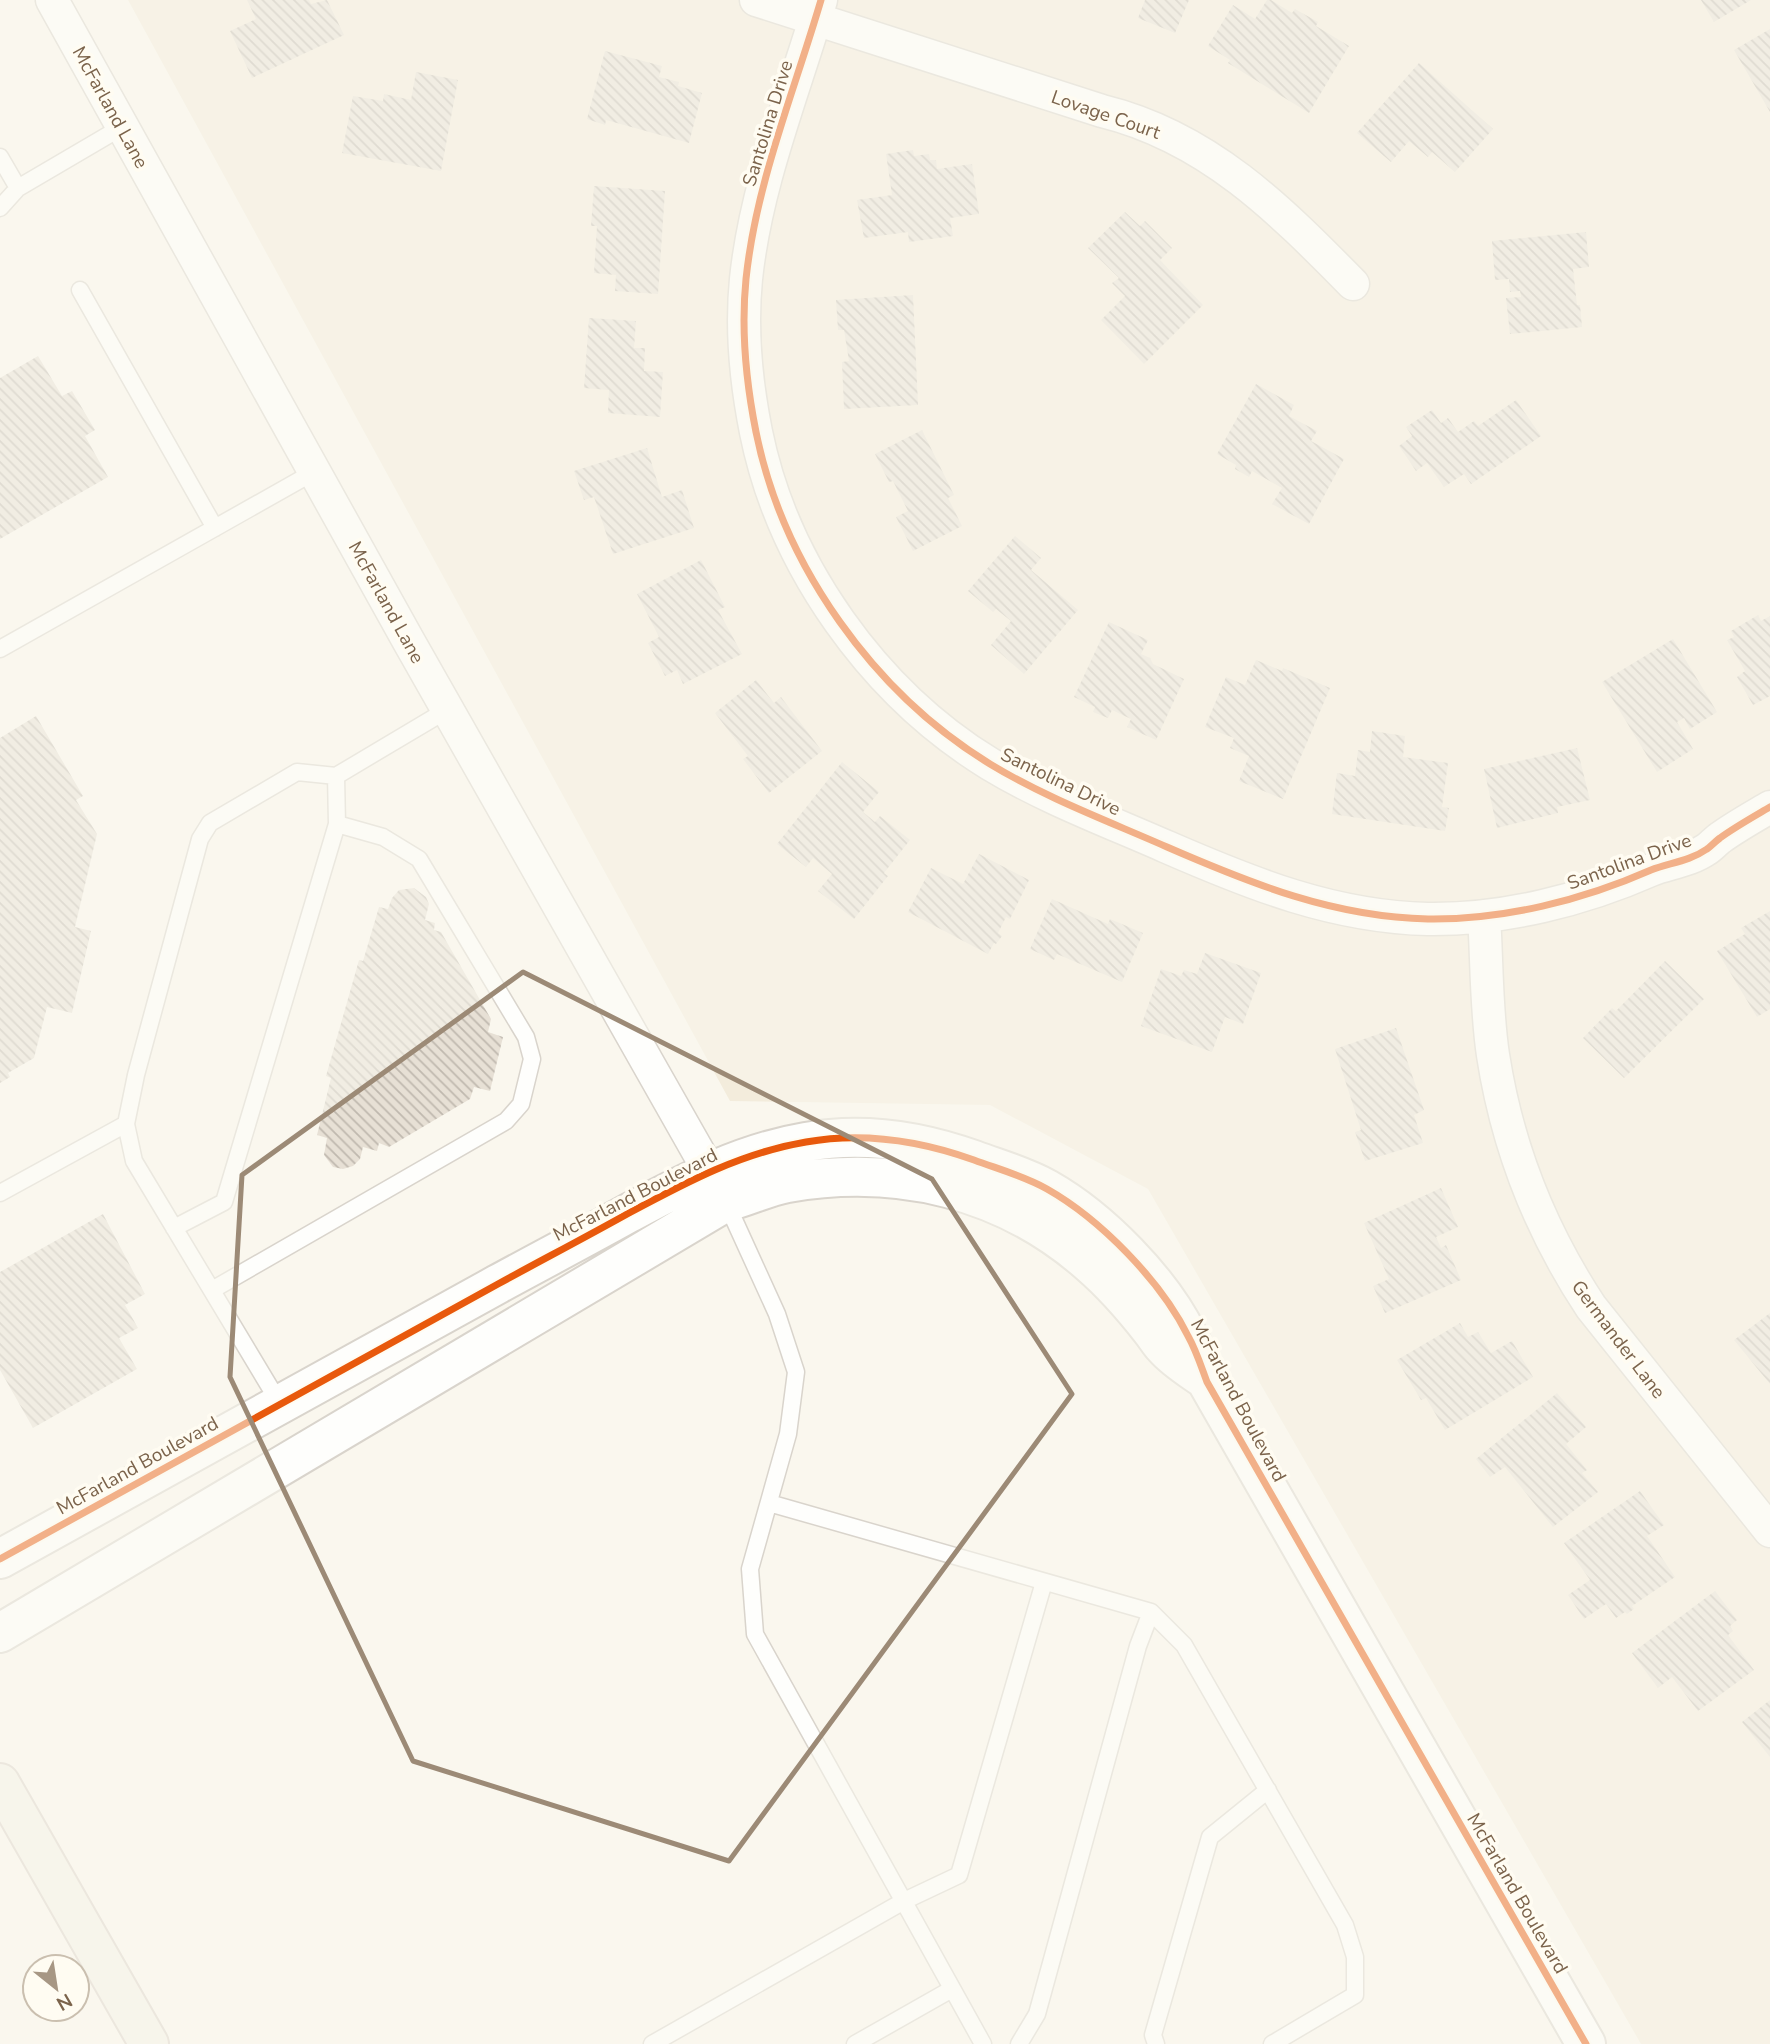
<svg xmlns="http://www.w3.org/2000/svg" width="1770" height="2044" viewBox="0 0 1770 2044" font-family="'Nunito Sans',sans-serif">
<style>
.residential{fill:#f3ecdc}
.building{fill:url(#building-back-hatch)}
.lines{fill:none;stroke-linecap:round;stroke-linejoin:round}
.service-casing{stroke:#d9d4cc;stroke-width:19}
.minor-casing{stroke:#d9d4cc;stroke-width:35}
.tertiary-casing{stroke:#d9d4cc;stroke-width:42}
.primary-casing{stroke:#dbd3ca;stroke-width:42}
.service{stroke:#fefefc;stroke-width:16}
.minor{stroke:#fefefc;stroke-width:32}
.tertiary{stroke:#fefefc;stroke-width:38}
.primary{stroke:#f4f1e6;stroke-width:38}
.cycleway-casing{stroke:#fffcf2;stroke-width:11}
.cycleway{stroke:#e8590c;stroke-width:7}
.marked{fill:none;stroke:#9c8a76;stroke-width:5;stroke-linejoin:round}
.labels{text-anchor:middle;stroke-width:7;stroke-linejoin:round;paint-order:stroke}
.street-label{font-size:19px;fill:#7b634b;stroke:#fffcf2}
</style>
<defs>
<pattern id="building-back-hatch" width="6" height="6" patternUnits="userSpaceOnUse" patternTransform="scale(1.75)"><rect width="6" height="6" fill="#e7e0d5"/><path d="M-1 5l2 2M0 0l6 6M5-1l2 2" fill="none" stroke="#c0b9af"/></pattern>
</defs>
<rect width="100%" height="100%" fill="#faf7ee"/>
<path class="residential" d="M 128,0 L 1770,0 L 1770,2044 L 1641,2044 L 1148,1189 L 990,1105 L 730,1101 Z"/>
<path class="building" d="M 247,0 L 309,0 L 311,4 L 327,0 L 344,35 L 252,78 L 230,31 L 256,19 Z
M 1145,0 L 1189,0 L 1175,33 L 1138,18 Z
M 1267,0 L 1271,0 L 1292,13 L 1295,9 L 1318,22 L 1316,26 L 1349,46 L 1309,113 L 1228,63 L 1230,60 L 1208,46 L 1233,5 L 1255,19 Z
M 1701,0 L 1751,0 L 1714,22 Z
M 1770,29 L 1770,112 L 1734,50 Z
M 605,51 L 662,66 L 659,77 L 679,82 L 678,86 L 702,93 L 689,143 L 606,120 L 605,125 L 587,119 Z
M 1419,63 L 1493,129 L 1455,172 L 1432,152 L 1428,157 L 1409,141 L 1391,162 L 1357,133 Z
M 416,72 L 458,80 L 441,171 L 342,153 L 353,96 L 383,101 L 384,94 L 411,100 Z
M 913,150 L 914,156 L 929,154 L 930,160 L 936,160 L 937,169 L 972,164 L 979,214 L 950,218 L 953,236 L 909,242 L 908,232 L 864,238 L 857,200 L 892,195 L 886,154 Z
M 594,186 L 665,191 L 658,294 L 615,291 L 616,275 L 594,273 L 597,226 L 591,226 Z
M 1125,212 L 1140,226 L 1145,221 L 1172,248 L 1160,260 L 1203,305 L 1144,364 L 1101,320 L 1125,296 L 1112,283 L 1119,278 L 1088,248 Z
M 1586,232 L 1589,267 L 1573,269 L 1577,305 L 1580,305 L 1582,327 L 1510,334 L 1506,298 L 1521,297 L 1520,291 L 1510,292 L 1509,279 L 1495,280 L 1492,241 Z
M 913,295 L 918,405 L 844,409 L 842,362 L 849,361 L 844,330 L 838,330 L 836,300 Z
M 589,318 L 636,321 L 634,348 L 645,348 L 644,371 L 663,372 L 660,417 L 608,413 L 609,390 L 584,388 Z
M 38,356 L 62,396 L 72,391 L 95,430 L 85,436 L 108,477 L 0,539 L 0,378 Z
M 1256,384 L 1294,405 L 1289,416 L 1317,431 L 1311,441 L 1344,459 L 1309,524 L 1272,504 L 1282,488 L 1252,471 L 1249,477 L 1235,469 L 1236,465 L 1217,454 Z
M 1516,400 L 1541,436 L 1471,484 L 1464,474 L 1444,487 L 1427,463 L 1416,471 L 1399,446 L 1412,436 L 1406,427 L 1432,410 L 1441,423 L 1448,418 L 1458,432 L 1474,421 L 1478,426 Z
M 922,430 L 954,495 L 948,498 L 962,526 L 913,551 L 896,517 L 908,511 L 893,481 L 889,482 L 875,454 Z
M 647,448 L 662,497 L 682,490 L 694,528 L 613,554 L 594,497 L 584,500 L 574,471 Z
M 1015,536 L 1041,558 L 1031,570 L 1078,610 L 1024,674 L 991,645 L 1011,621 L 996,609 L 993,612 L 968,591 Z
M 701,560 L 725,607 L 718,610 L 742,654 L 683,684 L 677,670 L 665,676 L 648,643 L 659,637 L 637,594 Z
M 1758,615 L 1761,621 L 1770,616 L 1770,696 L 1753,705 L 1737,677 L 1745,671 L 1727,640 L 1734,637 L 1731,631 Z
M 1109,622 L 1148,640 L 1141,654 L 1150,658 L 1153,664 L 1184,679 L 1156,740 L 1127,727 L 1131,719 L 1112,710 L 1108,718 L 1093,712 L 1095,707 L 1074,697 Z
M 1673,639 L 1717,712 L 1690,729 L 1684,718 L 1677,722 L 1693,749 L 1657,772 L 1602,682 Z
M 1256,660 L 1282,671 L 1283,668 L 1330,688 L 1283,799 L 1239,781 L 1249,756 L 1230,748 L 1234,738 L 1205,727 L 1226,677 L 1245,685 Z
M 756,680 L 774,703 L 781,697 L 822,751 L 769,793 L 743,759 L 748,756 L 715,713 Z
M 36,716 L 83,796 L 76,800 L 97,834 L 75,927 L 91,931 L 72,1013 L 47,1007 L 34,1058 L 8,1073 L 10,1077 L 0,1083 L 0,738 Z
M 1372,731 L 1405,736 L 1403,757 L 1448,763 L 1442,807 L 1449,808 L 1445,831 L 1332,814 L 1337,773 L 1355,776 L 1358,750 L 1370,752 Z
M 1577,748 L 1590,800 L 1557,807 L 1558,813 L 1497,828 L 1484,769 Z
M 842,762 L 879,792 L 863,812 L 875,822 L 880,816 L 910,840 L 884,873 L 888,876 L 854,919 L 818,891 L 832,874 L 813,858 L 806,867 L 777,844 Z
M 979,854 L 1029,880 L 1010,919 L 1006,917 L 998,933 L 1002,936 L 996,944 L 994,943 L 988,954 L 908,912 L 931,868 L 963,884 Z
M 414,888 L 426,897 L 429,904 L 425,920 L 435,923 L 434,930 L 441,932 L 491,1019 L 488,1032 L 503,1037 L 490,1091 L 474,1087 L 470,1099 L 389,1147 L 379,1143 L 377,1151 L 363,1147 L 360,1159 L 353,1166 L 343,1169 L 333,1167 L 324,1155 L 327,1138 L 317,1135 L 331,1078 L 326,1076 L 359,960 L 363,961 L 379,907 L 388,909 L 392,898 L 399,890 Z
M 1052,899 L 1108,924 L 1110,919 L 1143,933 L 1122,982 L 1057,954 L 1054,960 L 1030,949 Z
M 1770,911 L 1770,1009 L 1757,1017 L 1717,951 L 1745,934 L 1741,928 Z
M 1205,953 L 1261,973 L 1243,1024 L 1225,1017 L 1212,1052 L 1141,1026 L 1161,969 L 1181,976 L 1184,970 L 1197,974 Z
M 1665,961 L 1704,999 L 1624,1078 L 1583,1038 L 1612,1008 L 1616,1011 Z
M 1396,1028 L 1424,1110 L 1414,1115 L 1423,1143 L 1365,1161 L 1355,1132 L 1361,1130 L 1335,1049 Z
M 1441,1188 L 1458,1227 L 1436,1237 L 1441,1248 L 1446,1245 L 1461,1280 L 1385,1313 L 1373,1286 L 1389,1279 L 1364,1223 Z
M 103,1214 L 145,1294 L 125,1305 L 138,1328 L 119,1338 L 137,1369 L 33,1428 L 0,1370 L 0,1272 Z
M 1770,1313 L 1770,1384 L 1734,1340 Z
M 1460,1323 L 1468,1337 L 1478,1332 L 1491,1353 L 1512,1341 L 1533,1377 L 1445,1430 L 1426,1398 L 1421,1400 L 1397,1360 Z
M 1557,1393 L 1586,1427 L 1566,1444 L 1587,1470 L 1582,1473 L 1598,1492 L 1553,1527 L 1505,1467 L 1490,1477 L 1476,1459 Z
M 1640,1491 L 1664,1525 L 1647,1536 L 1675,1577 L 1632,1606 L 1634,1609 L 1627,1614 L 1625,1612 L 1616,1618 L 1606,1604 L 1584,1619 L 1568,1595 L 1590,1580 L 1564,1543 Z
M 1715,1591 L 1737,1620 L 1730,1626 L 1733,1631 L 1728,1635 L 1754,1670 L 1698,1711 L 1672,1677 L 1658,1688 L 1632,1653 Z
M 1770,1700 L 1770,1757 L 1742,1722 Z"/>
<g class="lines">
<g class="service-casing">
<path id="service" d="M 0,157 L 18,188 L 122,127
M 0,208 L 18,188
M 80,290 L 215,528
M 0,649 L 314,472
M 0,1193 L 126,1124
M 726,1202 L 777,1314 L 796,1372 L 788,1434 L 750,1569 L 755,1634 L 983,2044
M 174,1228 L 224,1202 L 337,824 L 336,776
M 212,1290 L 506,1121 L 521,1104 L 532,1059 L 526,1037 L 419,859 L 383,837 L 337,824
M 280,1404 L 134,1161 L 126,1124 L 136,1075 L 200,839 L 210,823 L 297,772 L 336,776 L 447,710
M 769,1503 L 1151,1612 L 1184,1645 L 1345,1925 L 1355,1957 L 1355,1995 L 1272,2044
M 652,2044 L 904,1901 L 959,1875 L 1044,1582
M 855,2044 L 952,1989
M 1019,2044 L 1037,2014 L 1138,1646 L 1151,1612
M 1156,2044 L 1153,2035 L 1210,1837 L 1268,1790"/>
</g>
<g class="minor-casing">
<path id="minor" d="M 52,0 L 408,640 L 721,1192
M 756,0 L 1102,111 C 1208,137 1279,209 1353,284
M 821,0 C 794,92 756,183 746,279 C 741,329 746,382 756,432 C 783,566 874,693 990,764 C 1046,798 1108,821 1167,847 C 1252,884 1334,917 1428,919 C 1504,920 1583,900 1651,870 C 1669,863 1690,861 1707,849 C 1709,848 1717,840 1720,838 C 1735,827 1753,817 1770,807
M 1484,916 C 1487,962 1486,1009 1493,1055 C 1507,1146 1540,1230 1591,1307 L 1770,1531"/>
</g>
<g class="tertiary-casing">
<path id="tertiary" d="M 0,1559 C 166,1467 332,1375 498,1284 C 542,1260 586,1237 629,1213 C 687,1182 741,1153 806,1142 C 862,1132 921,1141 974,1160 C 998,1169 1024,1176 1047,1189 C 1100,1219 1161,1281 1188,1336 C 1196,1350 1201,1366 1207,1382 L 1586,2044
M 0,1633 L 726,1202 C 747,1197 766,1187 787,1183 C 898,1164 1005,1189 1090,1264 C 1112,1283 1133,1307 1151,1330 C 1156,1336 1159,1342 1164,1347 C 1175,1360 1192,1370 1206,1380"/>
</g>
<g class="primary-casing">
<path id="primary" d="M 0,1783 L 149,2044"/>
</g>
<use href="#service" class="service"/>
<use href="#minor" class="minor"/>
<use href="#tertiary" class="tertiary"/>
<use href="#primary" class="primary"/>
<g class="cycleway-casing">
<path id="cycleway" d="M 821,0 C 794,92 756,183 746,279 C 741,329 746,382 756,432 C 783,566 874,693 990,764 C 1046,798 1108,821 1167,847 C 1252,884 1334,917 1428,919 C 1504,920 1583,900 1651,870 C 1669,863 1690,861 1707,849 C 1709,848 1717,840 1720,838 C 1735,827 1753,817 1770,807
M 0,1559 C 166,1467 332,1375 498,1284 C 542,1260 586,1237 629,1213 C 687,1182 741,1153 806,1142 C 862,1132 921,1141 974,1160 C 998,1169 1024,1176 1047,1189 C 1100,1219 1161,1281 1188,1336 C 1196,1350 1201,1366 1207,1382 L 1586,2044"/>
</g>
<use href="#cycleway" class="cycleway"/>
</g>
<path d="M0 0H1770V2044H0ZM 523,972 L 932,1179 L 1072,1394 L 729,1861 L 413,1761 L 230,1377 L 242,1175 Z" fill="#faf7ee" fill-opacity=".55" fill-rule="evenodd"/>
<path class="marked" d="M 523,972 L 932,1179 L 1072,1394 L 729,1861 L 413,1761 L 230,1377 L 242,1175 Z"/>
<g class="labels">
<g class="street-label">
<text transform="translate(111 107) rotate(61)" y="7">McFarland Lane</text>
<text transform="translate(1106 114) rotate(19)" y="7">Lovage Court</text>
<text transform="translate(767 123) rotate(-73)" y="7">Santolina Drive</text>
<text transform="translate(387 602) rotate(61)" y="7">McFarland Lane</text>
<text transform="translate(1061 781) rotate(26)" y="7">Santolina Drive</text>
<text transform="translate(1629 861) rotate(-20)" y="7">Santolina Drive</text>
<text transform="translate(635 1194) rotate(-27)" y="7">McFarland Boulevard</text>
<text transform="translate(1619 1339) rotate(53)" y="7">Germander Lane</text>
<text transform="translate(1239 1400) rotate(62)" y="7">McFarland Boulevard</text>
<text transform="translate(137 1465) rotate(-29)" y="7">McFarland Boulevard</text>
<text transform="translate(1518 1893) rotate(60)" y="7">McFarland Boulevard</text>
</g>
</g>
<g transform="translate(56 1988) rotate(150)"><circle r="33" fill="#fffcf2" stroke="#cabfaf" stroke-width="2"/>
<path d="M0-5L12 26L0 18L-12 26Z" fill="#a79784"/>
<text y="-10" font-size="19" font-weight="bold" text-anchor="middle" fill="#7b634b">N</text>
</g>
</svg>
